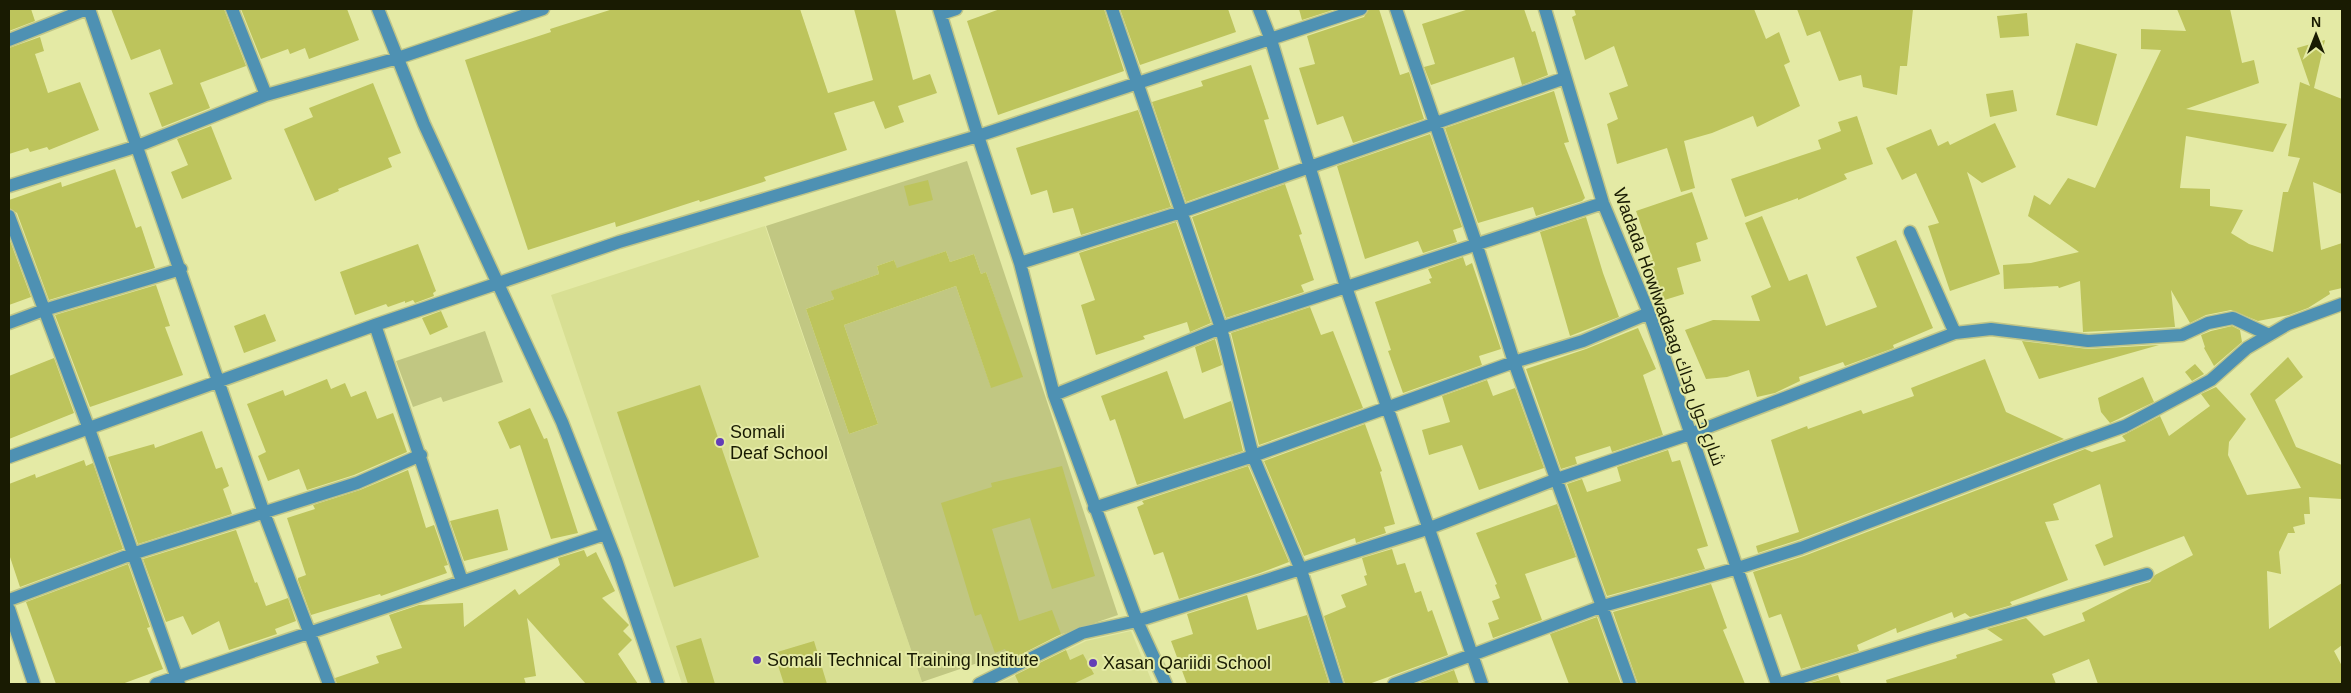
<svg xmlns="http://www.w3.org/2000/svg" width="2351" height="693" viewBox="0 0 2351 693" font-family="Helvetica,Cairo,sans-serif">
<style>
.built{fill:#d8df93}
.green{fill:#c1c782;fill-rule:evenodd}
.building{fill:#bdc45c}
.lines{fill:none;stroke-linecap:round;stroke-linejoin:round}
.minor-casing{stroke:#bfc588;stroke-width:15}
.minor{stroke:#4e91b3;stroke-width:12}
.poi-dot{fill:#633eb7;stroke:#e4eaa5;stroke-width:2}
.labels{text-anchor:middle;stroke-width:4;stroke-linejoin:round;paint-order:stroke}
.street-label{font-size:18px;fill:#191b02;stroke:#e4eaa5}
.poi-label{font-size:18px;fill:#191b02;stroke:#e4eaa5;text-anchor:start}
</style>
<rect width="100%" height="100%" fill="#e4eaa5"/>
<path class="built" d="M 765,226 L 922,682 L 917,684 L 682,684 L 551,295 Z
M 1131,631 L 1153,684 L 998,684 L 1086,641 Z"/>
<path class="green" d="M 967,161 L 1118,615 L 922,682 L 766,226 ZM 946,251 L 950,262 L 974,254 L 981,274 L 986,272 L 1022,377 L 991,387 L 956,286 L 844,325 L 878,424 L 849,434 L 806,309 L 834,299 L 832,291 L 879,274 L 877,266 L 894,260 L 897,269 Z
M 485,331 L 503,382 L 443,402 L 441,397 L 413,407 L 396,361 Z"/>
<path class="building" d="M 9,9 L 31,9 L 35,21 L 9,31 Z
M 111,9 L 224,9 L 246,66 L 200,83 L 210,108 L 162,127 L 149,93 L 173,84 L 160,49 L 131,60 Z
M 241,9 L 347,9 L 359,40 L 309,59 L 305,48 L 290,54 L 288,49 L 261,59 Z
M 613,9 L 800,9 L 828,93 L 873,80 L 854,9 L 895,9 L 913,80 L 930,74 L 937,93 L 898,106 L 904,122 L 885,129 L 874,101 L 834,113 L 847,150 L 764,177 L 766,181 L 700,202 L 699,200 L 616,227 L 615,222 L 528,250 L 465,60 L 551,32 L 550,29 Z
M 1000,9 L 1104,9 L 1124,71 L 998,115 L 967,21 Z
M 1120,9 L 1228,9 L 1236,32 L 1140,65 Z
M 1299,9 L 1336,9 L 1302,20 Z
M 1369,9 L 1379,9 L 1400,75 L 1409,72 L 1424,119 L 1353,143 L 1343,116 L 1317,125 L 1299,68 L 1315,64 L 1307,36 L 1364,17 Z
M 1469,9 L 1524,9 L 1532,32 L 1535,31 L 1548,75 L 1522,85 L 1514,57 L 1431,85 L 1424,67 L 1435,64 L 1422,24 Z
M 1574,9 L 1754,9 L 1766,39 L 1779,32 L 1790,62 L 1784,65 L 1800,106 L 1757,127 L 1753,116 L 1712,133 L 1684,141 L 1695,188 L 1681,192 L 1667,148 L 1617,164 L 1607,124 L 1618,119 L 1609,93 L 1628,86 L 1614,46 L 1585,60 L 1572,17 L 1576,15 Z
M 1797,9 L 1913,9 L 1907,66 L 1900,66 L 1897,95 L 1863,87 L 1861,75 L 1839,81 L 1820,31 L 1807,36 Z
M 2177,9 L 2230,9 L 2242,63 L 2254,60 L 2259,83 L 2186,109 L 2287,124 L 2273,152 L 2186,136 L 2180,188 L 2210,189 L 2210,206 L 2243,210 L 2231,233 L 2249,244 L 2273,252 L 2283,192 L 2288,192 L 2300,158 L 2288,156 L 2300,82 L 2310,86 L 2297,48 L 2325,40 L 2314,88 L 2342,99 L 2342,194 L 2313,182 L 2321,250 L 2342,243 L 2342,288 L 2329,291 L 2330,294 L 2308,308 L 2289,315 L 2258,321 L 2231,310 L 2206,315 L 2190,323 L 2171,290 L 2175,327 L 2083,332 L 2080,281 L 2059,288 L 2058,286 L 2004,289 L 2003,265 L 2031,263 L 2079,252 L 2028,216 L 2034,195 L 2050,205 L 2068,178 L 2095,188 L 2161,50 L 2141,49 L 2141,29 L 2186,31 Z
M 2027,13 L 2029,36 L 2000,38 L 1997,16 Z
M 40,37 L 44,51 L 35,54 L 48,93 L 80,82 L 99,130 L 49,150 L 47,147 L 30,152 L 28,148 L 9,154 L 9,48 Z
M 2076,43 L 2117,54 L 2097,126 L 2056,115 Z
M 1251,65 L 1269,119 L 1264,120 L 1279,169 L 1186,202 L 1152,102 L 1203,86 L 1201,81 Z
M 373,83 L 401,153 L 388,158 L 392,167 L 338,189 L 339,191 L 315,201 L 284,129 L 313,117 L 309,108 Z
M 2013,90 L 2017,111 L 1990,117 L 1986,94 Z
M 1554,91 L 1569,142 L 1564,143 L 1585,198 L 1582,201 L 1536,216 L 1533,207 L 1478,223 L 1445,128 Z
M 1138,110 L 1171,207 L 1081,235 L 1073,208 L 1053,213 L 1047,190 L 1031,195 L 1016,148 Z
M 1857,116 L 1873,164 L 1844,174 L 1847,179 L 1798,200 L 1798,198 L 1745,217 L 1731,179 L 1821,149 L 1818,140 L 1841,131 L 1838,122 Z
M 1995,123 L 2016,167 L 1982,183 L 1967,172 L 2000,274 L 1950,291 L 1928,226 L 1939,223 L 1916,173 L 1902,180 L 1886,148 L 1931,129 L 1938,146 L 1948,141 L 1950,145 Z
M 211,126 L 232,179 L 182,199 L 171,172 L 188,165 L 177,139 Z
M 1430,134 L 1462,227 L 1453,230 L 1457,242 L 1423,253 L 1418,241 L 1365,259 L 1337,166 Z
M 115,169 L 136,228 L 141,226 L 155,268 L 49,300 L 17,213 L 9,208 L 9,200 L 61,182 L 62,187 Z
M 928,180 L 933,200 L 909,206 L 904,186 Z
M 1285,184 L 1302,234 L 1299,235 L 1314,280 L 1301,285 L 1304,292 L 1226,318 L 1192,217 Z
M 1692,192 L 1708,239 L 1696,243 L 1701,261 L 1677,268 L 1684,294 L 1658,302 L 1646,262 L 1653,260 L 1636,211 Z
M 1762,216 L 1789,281 L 1807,274 L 1826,326 L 1877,307 L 1856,257 L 1896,240 L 1933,328 L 1893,345 L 1894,348 L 1845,366 L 1843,362 L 1799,377 L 1800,381 L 1775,393 L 1757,397 L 1749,370 L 1727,377 L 1706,379 L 1685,330 L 1713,320 L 1760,321 L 1751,296 L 1771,287 L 1745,223 Z
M 1586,217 L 1603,273 L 1619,317 L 1570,336 L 1540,232 Z
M 1176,222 L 1211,323 L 1190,332 L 1187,322 L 1143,336 L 1145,339 L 1096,355 L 1081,305 L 1095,300 L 1079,253 Z
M 9,238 L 31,297 L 9,305 Z
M 418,244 L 436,291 L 433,293 L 434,296 L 415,303 L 413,300 L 405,303 L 405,301 L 388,307 L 386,304 L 355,315 L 340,272 Z
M 946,251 L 950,262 L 974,254 L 981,274 L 986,272 L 1023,377 L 991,388 L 956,286 L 844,325 L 878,424 L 849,434 L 806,309 L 834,299 L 831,291 L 879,274 L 877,266 L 894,260 L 897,268 Z
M 1463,257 L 1466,266 L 1472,263 L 1501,349 L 1479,356 L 1482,365 L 1403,393 L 1388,351 L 1391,350 L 1375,302 L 1431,283 L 1429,279 L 1432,278 L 1428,269 Z
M 156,285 L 170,326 L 165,327 L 183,375 L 90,407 L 55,315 Z
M 1310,307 L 1321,335 L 1333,331 L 1363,408 L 1259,445 L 1231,333 Z
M 441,311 L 448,327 L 430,335 L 422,318 Z
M 265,314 L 276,341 L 244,353 L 234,326 Z
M 2232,326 L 2240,330 L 2242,342 L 2214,366 L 2204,348 L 2205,347 L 2201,335 L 2211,331 Z
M 1638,328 L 1656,369 L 1643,375 L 1663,435 L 1612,452 L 1610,446 L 1575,457 L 1577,464 L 1561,469 L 1526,369 L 1586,349 Z
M 1215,339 L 1222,365 L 1202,373 L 1195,347 Z
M 2022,341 L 2088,349 L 2159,345 L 2039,379 Z
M 2288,357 L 2303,377 L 2275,400 L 2296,447 L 2342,465 L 2342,499 L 2309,497 L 2310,514 L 2304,514 L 2305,524 L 2293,527 L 2295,533 L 2288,533 L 2279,552 L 2281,574 L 2267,571 L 2269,629 L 2342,583 L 2342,645 L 2334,651 L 2342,666 L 2342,684 L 2098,684 L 2089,659 L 2052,674 L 2056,684 L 1887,684 L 1886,680 L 1957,658 L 1956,655 L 2003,640 L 1987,629 L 2026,618 L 2044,636 L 2085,621 L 2082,613 L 2133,587 L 2150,582 L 2155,575 L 2193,555 L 2184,536 L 2104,566 L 2095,545 L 2113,537 L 2100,484 L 2053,504 L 2059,520 L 2045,522 L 2068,580 L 2010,602 L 2012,605 L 1970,617 L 1965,613 L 1954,618 L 1952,612 L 1897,633 L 1896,628 L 1857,645 L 1859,651 L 1801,669 L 1781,614 L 1769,618 L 1753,572 L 1804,556 L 2085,449 L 2092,452 L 2126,441 L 2122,436 L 2160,416 L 2169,436 L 2210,406 L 2201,394 L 2216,387 L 2246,419 L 2229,442 L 2228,455 L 2247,495 L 2301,488 L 2250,394 Z
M 54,358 L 74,413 L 9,439 L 9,376 Z
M 1985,359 L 2006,412 L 2064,439 L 1798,540 L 1758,553 L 1756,546 L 1799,532 L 1771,440 L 1807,426 L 1808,429 L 1861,410 L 1863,414 L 1914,396 L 1911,388 Z
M 2195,364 L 2204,374 L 2192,381 L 2185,372 Z
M 1167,371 L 1184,419 L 1231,401 L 1243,451 L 1137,485 L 1115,419 L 1110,421 L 1101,396 Z
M 2143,377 L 2154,402 L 2110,423 L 2101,412 L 2098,398 Z
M 327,379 L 331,389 L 345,383 L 351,397 L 366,391 L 377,419 L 393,413 L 407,452 L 354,475 L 307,490 L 299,469 L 268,481 L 258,456 L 266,452 L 247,404 L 283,390 L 285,396 Z
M 1487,380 L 1493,396 L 1515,388 L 1544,468 L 1479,490 L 1462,445 L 1429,455 L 1422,430 L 1450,422 L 1442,396 Z
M 700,385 L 759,557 L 674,587 L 617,412 Z
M 530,408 L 544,439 L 547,438 L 578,533 L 551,539 L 520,445 L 510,449 L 498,422 Z
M 1365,424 L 1382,471 L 1380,472 L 1395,524 L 1384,527 L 1386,533 L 1356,543 L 1355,538 L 1304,556 L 1264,461 Z
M 202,431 L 216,469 L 222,467 L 229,486 L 223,489 L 232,514 L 138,544 L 108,457 L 154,444 L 155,448 Z
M 1668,450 L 1672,462 L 1680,460 L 1708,546 L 1697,549 L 1705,569 L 1607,596 L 1567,484 L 1582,479 L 1587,492 L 1621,481 L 1617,467 Z
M 84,460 L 86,466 L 93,463 L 123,549 L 20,587 L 9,554 L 9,484 L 35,474 L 36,478 Z
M 1062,466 L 1095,576 L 1052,589 L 1030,518 L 992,529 L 1019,621 L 1052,610 L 1061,634 L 1010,660 L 1005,649 L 995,653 L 981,614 L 975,616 L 941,503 L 992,487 L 991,483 Z
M 1248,466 L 1289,562 L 1260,573 L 1179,599 L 1163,552 L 1154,555 L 1137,507 L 1144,504 L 1142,501 Z
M 408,470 L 426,528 L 434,525 L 448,565 L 444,566 L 447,573 L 381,596 L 380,594 L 311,615 L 298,580 L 298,578 L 306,575 L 287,518 L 315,509 L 313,505 L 360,490 Z
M 1557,504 L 1576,557 L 1525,574 L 1542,620 L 1493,638 L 1488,623 L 1499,619 L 1492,601 L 1500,598 L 1495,585 L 1497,584 L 1476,533 Z
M 498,509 L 508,550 L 464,561 L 450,521 Z
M 236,530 L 255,583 L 257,582 L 266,606 L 288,598 L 296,621 L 275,629 L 277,634 L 229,650 L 219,621 L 192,635 L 183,616 L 166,622 L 143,559 Z
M 1392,549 L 1397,565 L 1405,563 L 1415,593 L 1421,591 L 1428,612 L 1432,610 L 1448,655 L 1369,684 L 1345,684 L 1324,616 L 1346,607 L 1341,595 L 1367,585 L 1364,576 L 1367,575 L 1362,558 Z
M 584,550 L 587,557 L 596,552 L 615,591 L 602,598 L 629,625 L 623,631 L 632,640 L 618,654 L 638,684 L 586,684 L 527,618 L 536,676 L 524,678 L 526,684 L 337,684 L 335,678 L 379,663 L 376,656 L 402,648 L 389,615 L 419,605 L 463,603 L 464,627 L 515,589 L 519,595 L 545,576 L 560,565 L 558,558 Z
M 128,564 L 150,627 L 147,628 L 163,669 L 122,684 L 56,684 L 26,602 Z
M 1711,584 L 1727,628 L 1723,630 L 1745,684 L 1638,684 L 1613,612 Z
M 1247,595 L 1257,630 L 1307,615 L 1329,684 L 1187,684 L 1171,641 L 1193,634 L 1187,614 Z
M 1597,617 L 1621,684 L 1569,684 L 1550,634 Z
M 701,638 L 715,684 L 688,684 L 676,646 Z
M 814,641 L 827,684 L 784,684 L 774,653 Z
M 1066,650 L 1070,660 L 1083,654 L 1094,674 L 1073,684 L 1019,684 L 1015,675 Z
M 1454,670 L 1459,684 L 1417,684 Z
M 1838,675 L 1841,684 L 1807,684 Z"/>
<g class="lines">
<g class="minor-casing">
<path id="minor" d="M 89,9 L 264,513 L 329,684
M 232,9 L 266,95
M 378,9 L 424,124 L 562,422 L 616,560 L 658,684
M 939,9 L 978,136 L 1020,263 L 1054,395 L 1137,621 L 1166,684
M 1112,9 L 1221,328 L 1253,456 L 1301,570 L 1337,684
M 1259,9 L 1271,40 L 1346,287 L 1482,684
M 1396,9 L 1476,243 L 1514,362 L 1630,684
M 1545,9 L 1603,203 L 1649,313 L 1777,684
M 941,14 L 956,9
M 9,40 L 87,9
M 9,186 L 135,147 L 266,95 L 398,58 L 543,9
M 9,216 L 89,429 L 179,684
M 1910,232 L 1955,333
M 1020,263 L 1181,212 L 1565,78
M 9,323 L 44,310 L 181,269
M 375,325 L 462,581
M 1054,395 L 1221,328 L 1603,203
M 9,457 L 375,325 L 619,242 L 978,136 L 1361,9
M 1094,508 L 1253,456 L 1514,362 L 1583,341 L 1649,313
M 9,600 L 132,554 L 357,483 L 421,455
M 9,609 L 34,684
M 156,684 L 605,534
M 979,684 L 1082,633 L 1137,621 L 1427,529 L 1557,479 L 1690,434 L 1955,333 L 1991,329 L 2088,341 L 2182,335 L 2208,323 L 2233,318 L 2269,335
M 1394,684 L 1603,606 L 1738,568 L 1801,548 L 2058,450 L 2125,426 L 2211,380 L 2247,348 L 2288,324 L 2342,304
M 1780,684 L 1928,638 L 2147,574"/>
</g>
<use href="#minor" class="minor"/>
</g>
<g class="poi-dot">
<circle cx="720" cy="442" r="5"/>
<circle cx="757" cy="660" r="5"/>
<circle cx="1093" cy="663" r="5"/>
</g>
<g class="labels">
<g class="street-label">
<text transform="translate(1669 327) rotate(70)" y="6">Wadada Howlwadaag شارع حول وداك</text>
</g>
<g class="poi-label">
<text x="730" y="438">Somali<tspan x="730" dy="21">Deaf School</tspan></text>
<text x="767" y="666">Somali Technical Training Institute</text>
<text x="1103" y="669">Xasan Qariidi School</text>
</g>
</g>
<rect width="2351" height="693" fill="none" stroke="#191b02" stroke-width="20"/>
<g transform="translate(2316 35)" stroke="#e4eaa5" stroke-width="4" paint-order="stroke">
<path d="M0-4L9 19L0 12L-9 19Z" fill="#191b02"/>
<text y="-8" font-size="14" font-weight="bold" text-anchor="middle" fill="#191b02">N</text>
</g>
</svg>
